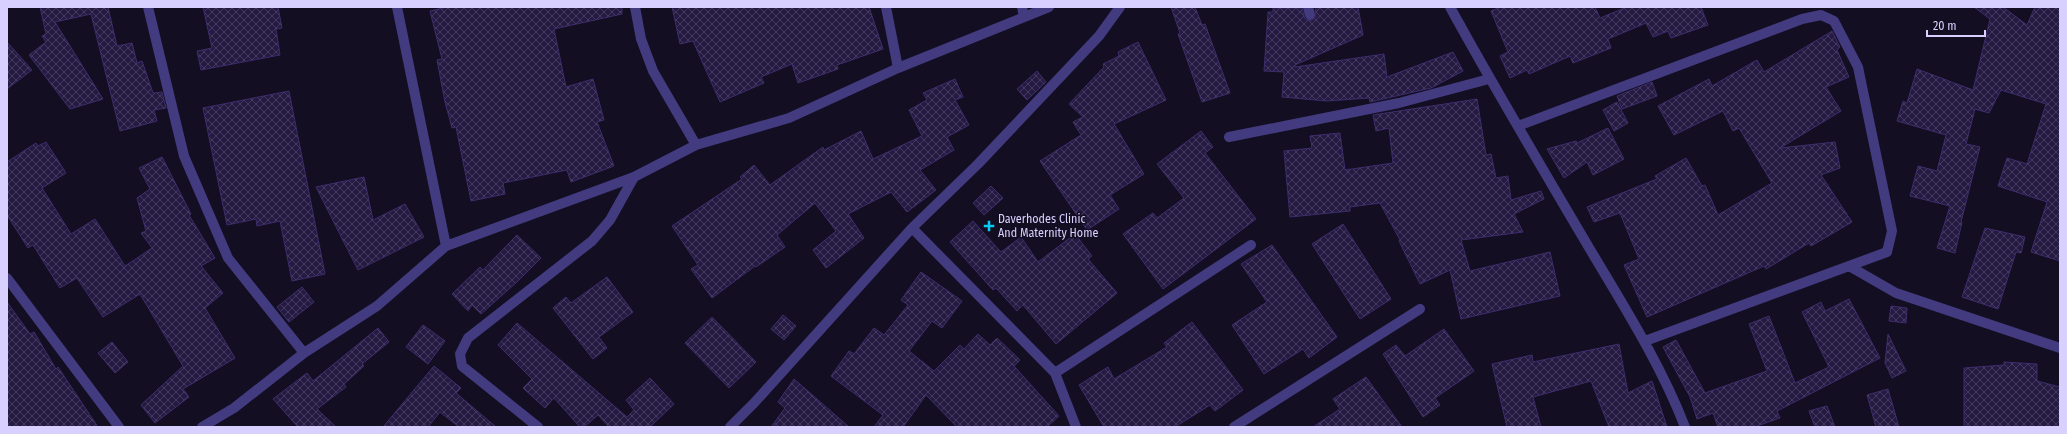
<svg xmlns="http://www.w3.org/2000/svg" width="2067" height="434" viewBox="0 0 2067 434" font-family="'Fira Sans Condensed',sans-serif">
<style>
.building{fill:url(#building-cross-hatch);stroke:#3e2d6d}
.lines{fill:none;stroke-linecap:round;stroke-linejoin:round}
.minor{stroke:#423b7f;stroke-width:10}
.poi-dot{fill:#07cbf2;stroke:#130e22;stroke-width:1.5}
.labels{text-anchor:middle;stroke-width:3;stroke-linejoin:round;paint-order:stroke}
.poi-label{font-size:12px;fill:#d8d0fe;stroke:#130e22;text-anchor:start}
</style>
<defs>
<pattern id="building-cross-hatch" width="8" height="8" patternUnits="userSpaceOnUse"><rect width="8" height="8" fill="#251b42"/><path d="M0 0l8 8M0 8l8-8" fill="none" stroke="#443b5e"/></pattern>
</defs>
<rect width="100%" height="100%" fill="#130e22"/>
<path class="building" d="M 40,7 L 108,7 L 117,46 L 132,43 L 137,63 L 142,61 L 153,93 L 162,92 L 166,108 L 154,110 L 157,121 L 120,131 L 91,14 L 55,22 L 103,99 L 70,109 L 29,55 L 46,42 L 42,36 L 46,34 Z
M 203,7 L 278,7 L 282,28 L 276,29 L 280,55 L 201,70 L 197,51 L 212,48 Z
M 447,7 L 622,7 L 622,14 L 554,29 L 566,87 L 593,79 L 604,120 L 597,122 L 614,166 L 571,182 L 567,170 L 503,183 L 505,194 L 471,201 L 456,127 L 452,128 L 445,102 L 437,60 L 442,59 L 430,11 Z
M 672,7 L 869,7 L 883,49 L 837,65 L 838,69 L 798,83 L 792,64 L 761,77 L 764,83 L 720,102 L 693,41 L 680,44 Z
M 1171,7 L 1195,7 L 1202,25 L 1205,24 L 1230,93 L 1202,102 L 1178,34 L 1180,33 Z
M 1319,7 L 1358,7 L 1363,35 L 1295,65 L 1295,67 L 1384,54 L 1387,77 L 1453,52 L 1463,71 L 1431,88 L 1370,102 L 1369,98 L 1327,101 L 1282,97 L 1284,72 L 1264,71 L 1268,12 L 1273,12 L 1273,8 L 1302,8 L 1305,19 L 1311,21 L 1316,17 L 1315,9 L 1319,9 Z
M 1501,7 L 1595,7 L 1600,18 L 1627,7 L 1701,7 L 1708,25 L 1671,38 L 1668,31 L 1653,37 L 1646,23 L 1608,39 L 1611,48 L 1573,63 L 1570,56 L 1529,74 L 1527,70 L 1510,78 L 1500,56 L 1508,52 L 1491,11 Z
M 1974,7 L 2003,7 L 2027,25 L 2035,7 L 2060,7 L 2060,261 L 2031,252 L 2047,202 L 1998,186 L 2007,158 L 2027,164 L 2046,104 L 2001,90 L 1989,113 L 1975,109 L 1966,144 L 1980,147 L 1961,222 L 1962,222 L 1955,253 L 1937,248 L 1950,206 L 1910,196 L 1918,166 L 1937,171 L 1946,135 L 1897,121 L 1903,101 L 1907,103 L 1917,69 L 1973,90 L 1990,19 Z
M 1832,31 L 1840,47 L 1837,50 L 1849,77 L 1826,87 L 1841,111 L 1780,148 L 1835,142 L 1840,168 L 1821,175 L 1852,222 L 1811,246 L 1809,243 L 1766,269 L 1764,266 L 1647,317 L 1624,265 L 1639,259 L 1620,213 L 1594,222 L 1587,207 L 1657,179 L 1655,176 L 1686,158 L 1702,186 L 1705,185 L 1718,215 L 1772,183 L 1739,128 L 1733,131 L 1723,111 L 1674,135 L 1658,106 L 1709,79 L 1712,86 L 1757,60 L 1764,72 Z
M 7,42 L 32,70 L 7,89 Z
M 1138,42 L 1166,100 L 1114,124 L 1144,174 L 1110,195 L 1119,209 L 1087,230 L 1040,161 L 1081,135 L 1073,122 L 1083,117 L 1069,104 L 1104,67 L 1103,64 L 1119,56 L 1118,52 Z
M 1037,71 L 1046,82 L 1027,100 L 1017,89 Z
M 955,79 L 963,97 L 955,100 L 969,125 L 947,137 L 954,150 L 920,170 L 936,190 L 907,212 L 891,192 L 848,214 L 864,238 L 826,268 L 813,250 L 836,231 L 815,203 L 777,235 L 785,247 L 756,267 L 755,266 L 712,298 L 691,269 L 698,265 L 672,226 L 742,179 L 740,177 L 754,165 L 770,185 L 823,147 L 824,150 L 861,131 L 873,159 L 922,136 L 909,110 L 927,100 L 923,93 Z
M 1652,82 L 1657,96 L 1622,109 L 1617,96 Z
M 289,91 L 325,274 L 292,281 L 280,221 L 257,226 L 256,219 L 227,225 L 203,108 Z
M 1477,99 L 1486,155 L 1491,154 L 1496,178 L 1508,176 L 1511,200 L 1541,191 L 1544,199 L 1514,214 L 1523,232 L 1461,240 L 1470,271 L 1550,252 L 1560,296 L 1461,319 L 1450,270 L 1420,284 L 1399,241 L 1400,240 L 1380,203 L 1350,207 L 1350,211 L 1290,217 L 1284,151 L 1312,148 L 1310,136 L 1340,133 L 1345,170 L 1393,163 L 1389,128 L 1376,131 L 1373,115 Z
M 1617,102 L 1628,123 L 1614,131 L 1603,110 Z
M 1608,128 L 1624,159 L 1593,175 L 1587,162 L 1564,178 L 1547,149 L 1576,141 L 1577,143 Z
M 1201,131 L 1213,147 L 1205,153 L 1256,219 L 1163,289 L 1123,234 L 1153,213 L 1157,218 L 1184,198 L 1157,164 Z
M 46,142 L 66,173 L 42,188 L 71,234 L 95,219 L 125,266 L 152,248 L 141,233 L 146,231 L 137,198 L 150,189 L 139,168 L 162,157 L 191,214 L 189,215 L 215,258 L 201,266 L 223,293 L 205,308 L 235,358 L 183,389 L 189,397 L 155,423 L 141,405 L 183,366 L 140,294 L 103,317 L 77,278 L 60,288 L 33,245 L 28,248 L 7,215 L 7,162 L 36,143 L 38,146 Z
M 364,177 L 373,220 L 405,204 L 424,237 L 358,270 L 316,187 Z
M 991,186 L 1003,198 L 984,215 L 973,203 Z
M 973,221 L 1001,252 L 1021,237 L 1038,262 L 1075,234 L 1092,256 L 1088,259 L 1117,293 L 1056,344 L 1023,305 L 1017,311 L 996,288 L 993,290 L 950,242 Z
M 1343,224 L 1391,299 L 1360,319 L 1312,244 Z
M 1985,228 L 2025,237 L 2021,253 L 2016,252 L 1998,309 L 1962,297 Z
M 517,235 L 541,258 L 518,281 L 481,314 L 472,305 L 468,311 L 452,294 L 480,267 L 483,270 Z
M 1272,245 L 1337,337 L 1309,358 L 1303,349 L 1264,374 L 1232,325 L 1267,302 L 1241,264 Z
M 921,272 L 962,301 L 942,328 L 932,321 L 909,351 L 934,371 L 960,345 L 964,349 L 978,334 L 990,345 L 997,338 L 1020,360 L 1014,366 L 1059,416 L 1047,427 L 957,427 L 926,395 L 903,427 L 874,427 L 883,415 L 831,376 L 849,351 L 854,354 L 874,328 L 884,335 L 908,305 L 901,300 Z
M 607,277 L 633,312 L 599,337 L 607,348 L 593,359 L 553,308 L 566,297 L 571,303 Z
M 302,287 L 314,302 L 289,322 L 277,307 Z
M 1849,299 L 1880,358 L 1777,411 L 1780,418 L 1754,427 L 1718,427 L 1713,413 L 1697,419 L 1690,397 L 1663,347 L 1676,340 L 1705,393 L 1767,371 L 1749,324 L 1769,316 L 1795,383 L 1829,367 L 1802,312 L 1821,302 L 1825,311 Z
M 7,302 L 30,334 L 34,332 L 56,369 L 58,367 L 98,427 L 7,427 Z
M 1891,306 L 1907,308 L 1906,323 L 1889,321 Z
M 783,315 L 796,326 L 784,340 L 771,329 Z
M 712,317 L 756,362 L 729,388 L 685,343 Z
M 1192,322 L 1243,390 L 1215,411 L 1210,405 L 1175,427 L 1104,427 L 1079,385 L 1108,367 L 1114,379 L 1167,347 L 1164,343 Z
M 517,323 L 627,417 L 634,410 L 626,400 L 650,378 L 674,404 L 650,427 L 609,427 L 598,415 L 584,427 L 580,427 L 554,398 L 545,408 L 523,388 L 532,379 L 498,345 Z
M 423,325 L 445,341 L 428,364 L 406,347 Z
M 378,328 L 389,342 L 362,364 L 364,366 L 344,384 L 346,387 L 317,409 L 336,427 L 298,427 L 273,399 L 307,373 L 313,381 Z
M 1444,329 L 1474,371 L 1435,398 L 1440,405 L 1423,417 L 1383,354 L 1396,345 L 1405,356 Z
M 1888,334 L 1906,371 L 1892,378 L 1885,363 Z
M 112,342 L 128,362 L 115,373 L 98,353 Z
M 1619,344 L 1628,393 L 1652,381 L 1667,427 L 1609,427 L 1591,381 L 1533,397 L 1541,427 L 1507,427 L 1492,364 L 1532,355 L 1533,362 Z
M 2004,362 L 2037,364 L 2037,381 L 2060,387 L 2060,427 L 1964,427 L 1964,368 L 2004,365 Z
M 434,366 L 461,388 L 456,393 L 496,427 L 459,427 L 440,412 L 428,427 L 383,427 Z
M 1366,377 L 1402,427 L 1313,427 L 1340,409 L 1333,399 Z
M 794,379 L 849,427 L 771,427 L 785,408 L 778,402 Z
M 1888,389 L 1899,427 L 1876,427 L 1867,395 Z
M 1827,406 L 1835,427 L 1815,427 L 1809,411 Z"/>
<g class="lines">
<path class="minor" d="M 148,7 L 184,156 L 228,258 L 304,353
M 397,7 L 446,246
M 635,7 L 641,39 L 653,71 L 696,145
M 886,7 L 898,68
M 1022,7 L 1024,17
M 1308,7 L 1310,15
M 1450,7 C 1495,89 1543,170 1591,251 C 1625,308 1661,365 1685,427
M 1518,126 L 1802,19 L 1821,15 L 1834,21 L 1858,67 L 1892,231 L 1887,252 L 1645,341
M 1229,137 L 1399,103 L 1489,79
M 912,228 L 1055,373 L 1076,427
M 1849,266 L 1896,293 L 2060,348
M 7,278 L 119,427
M 1055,373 L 1251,245
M 202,427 L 234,408 L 304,353 L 377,306 L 446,246 L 634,177 L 696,145 L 789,118 L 898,68 L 1049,7
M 538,427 L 462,366 L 460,354 L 468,338 L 592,241 L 610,220 L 634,177
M 730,427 L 755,402 L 912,228 L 978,164 L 1099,36 L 1120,7
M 1234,427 L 1420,309"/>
</g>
<path class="poi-dot" d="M987 220h4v4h4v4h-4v4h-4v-4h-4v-4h4z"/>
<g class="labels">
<g class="poi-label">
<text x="998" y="223">Daverhodes Clinic<tspan x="998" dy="14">And Maternity Home</tspan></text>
</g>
</g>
<rect width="2067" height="434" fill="none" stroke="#d8d0fe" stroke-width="16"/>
<path d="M1927 30v6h58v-6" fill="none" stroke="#d8d0fe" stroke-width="2"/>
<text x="1933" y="30" font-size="12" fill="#d8d0fe" stroke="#130e22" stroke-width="3" paint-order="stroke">20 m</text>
</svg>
